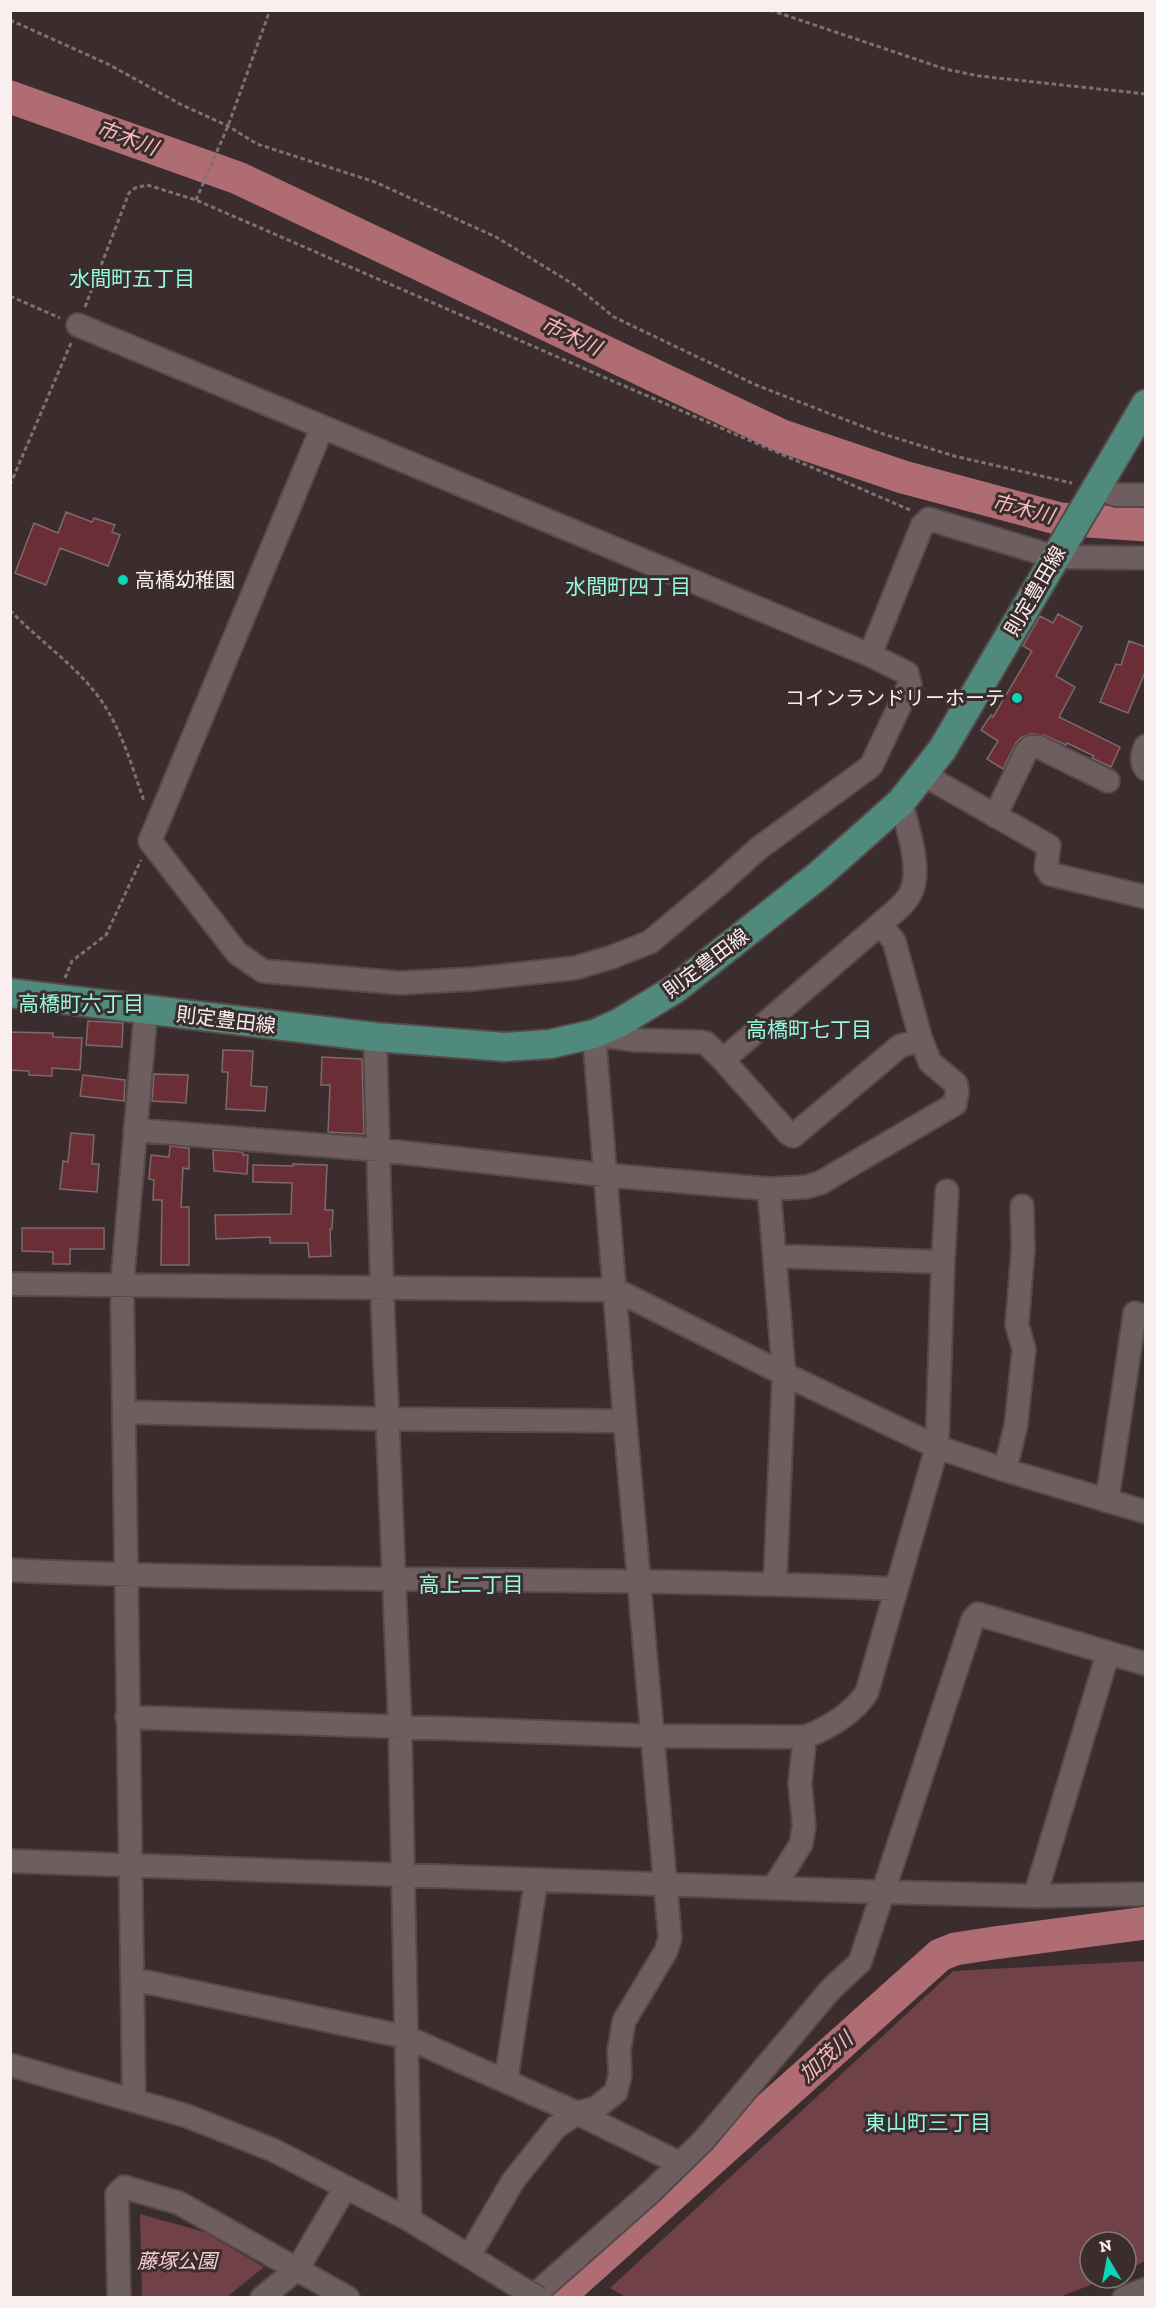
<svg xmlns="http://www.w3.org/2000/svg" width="1156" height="2308" viewBox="0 0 1156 2308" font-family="'Zilla Slab','Noto Sans JP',serif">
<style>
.green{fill:#704247}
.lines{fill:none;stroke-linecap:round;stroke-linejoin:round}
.river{stroke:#b06c73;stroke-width:33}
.building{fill:#6b2e36;stroke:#7c6a6b;stroke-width:1.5}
.minor-casing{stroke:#554949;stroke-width:26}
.major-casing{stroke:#554949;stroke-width:32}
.path{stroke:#7e7171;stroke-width:3;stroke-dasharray:4.5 3;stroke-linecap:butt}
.minor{stroke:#6f5e5f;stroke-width:22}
.major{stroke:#508a7d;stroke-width:28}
.minor-bridge-casing{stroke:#554949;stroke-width:26;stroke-linecap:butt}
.minor-bridge{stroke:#6f5e5f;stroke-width:22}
.poi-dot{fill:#0bd5b5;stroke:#3b2c2d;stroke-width:2}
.labels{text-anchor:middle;stroke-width:6;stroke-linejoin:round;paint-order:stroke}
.poi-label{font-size:20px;fill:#f9efef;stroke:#3b2c2d;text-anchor:start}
.street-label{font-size:20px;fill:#f9efef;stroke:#3b2c2d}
.park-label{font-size:20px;font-style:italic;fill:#f6cdcf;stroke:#3b2c2d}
.water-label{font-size:21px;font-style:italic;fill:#f6babe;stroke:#3b2c2d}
.neighbourhood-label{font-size:21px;fill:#95f8e0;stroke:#3b2c2d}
</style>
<rect width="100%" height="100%" fill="#3b2c2d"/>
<path class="green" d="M 1145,1961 L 1145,2261 L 1126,2271 L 1126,2242 L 1090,2242 L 1090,2278 L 1108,2278 L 1057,2298 L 627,2298 L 610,2288 L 953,1971 Z
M 140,2214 L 204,2232 L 264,2267 L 227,2297 L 142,2297 Z"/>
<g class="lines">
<path class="river" d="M 10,97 L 238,178 L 782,436 L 903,477 L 1060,519 L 1146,525
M 557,2298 L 940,1955 L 955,1949 L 994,1943 L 1146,1923"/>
</g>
<path class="building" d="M 66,512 L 92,522 L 94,518 L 115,525 L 112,532 L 120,535 L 108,566 L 60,548 L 46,585 L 15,573 L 34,523 L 58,533 Z
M 1058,614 L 1082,627 L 1056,676 L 1075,687 L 1059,717 L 1120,747 L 1111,767 L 1092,758 L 1094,756 L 1067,743 L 1066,745 L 1044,735 L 1031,734 L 1022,737 L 1016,743 L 1003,769 L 987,759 L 998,741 L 981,730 L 991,715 L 993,717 L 1032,651 L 1023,646 L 1040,616 L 1053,623 Z
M 1129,641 L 1146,647 L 1146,670 L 1128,713 L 1100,702 L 1116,664 L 1121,665 Z
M 88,1021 L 123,1023 L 122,1047 L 86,1045 Z
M 10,1032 L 53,1033 L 53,1037 L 82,1038 L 80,1070 L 52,1068 L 52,1076 L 29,1075 L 29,1071 L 10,1070 Z
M 223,1050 L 253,1051 L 251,1086 L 267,1087 L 265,1111 L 226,1109 L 228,1072 L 222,1072 Z
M 322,1057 L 362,1059 L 364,1134 L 328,1132 L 330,1085 L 321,1085 Z
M 154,1074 L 188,1075 L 186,1103 L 152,1101 Z
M 83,1075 L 125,1080 L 124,1101 L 80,1096 Z
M 71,1133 L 94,1135 L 92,1164 L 99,1164 L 97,1192 L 60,1189 L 63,1161 L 68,1162 Z
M 170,1146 L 189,1148 L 189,1169 L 183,1168 L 181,1207 L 189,1207 L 189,1265 L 161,1265 L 162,1200 L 153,1200 L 154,1180 L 149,1179 L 151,1155 L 169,1157 Z
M 213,1150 L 243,1152 L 243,1155 L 248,1155 L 247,1174 L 214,1171 Z
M 293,1164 L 327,1165 L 325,1210 L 333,1210 L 332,1229 L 330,1229 L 331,1256 L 309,1257 L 308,1243 L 270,1243 L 270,1237 L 216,1239 L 215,1215 L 291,1214 L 292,1183 L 253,1182 L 253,1165 L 293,1166 Z
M 22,1228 L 104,1228 L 104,1249 L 70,1249 L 70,1264 L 53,1264 L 53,1252 L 22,1251 Z"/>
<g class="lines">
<g class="minor-casing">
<path id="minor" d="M 78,325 L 870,655 L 907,673 L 910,684 L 871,766 L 759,848 L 718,885 L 650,942 L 612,957 L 575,968 L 473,979 L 400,983 L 263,971 L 237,953 L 150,841 L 322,428
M 1095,488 L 1117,495 L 1146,495
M 870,655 L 922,526 L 929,519 L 1055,557 L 1146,558
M 1146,746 C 1142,754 1141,762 1146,769
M 924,775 L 1049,846 L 1046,868 L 1050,874 L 1146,897
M 995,816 L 1026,752 L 1031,747 L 1039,747 L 1108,781
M 880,924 L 723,1060 L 788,1133 L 793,1136 L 900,1046 L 921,1040
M 375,1037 L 382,1288 L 400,1726 L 410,2220
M 135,1130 L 380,1150 L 605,1175 L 769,1189 L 784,1374 L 775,1583
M 769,1189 L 806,1187 L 820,1183 L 955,1104 L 957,1092 L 956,1084 L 930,1062 L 921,1040 L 894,941 L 880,924 C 890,915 904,906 910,894 C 923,872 907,826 901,802
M 943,1262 L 947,1191
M 10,1284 L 616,1290 L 784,1374 L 937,1447 L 1005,1470 L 1146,1512
M 125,1412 L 388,1419 L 625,1421
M 1005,1470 L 1016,1425 L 1024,1349 L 1017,1325 L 1023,1250 L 1022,1206
M 1107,1501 L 1135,1313 L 1146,1317
M 10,1570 C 305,1584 600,1575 895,1589
M 127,1717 L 653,1736 L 805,1737 C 827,1729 855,1712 867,1692 L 937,1447 L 943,1262 L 775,1256
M 10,1861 L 883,1892 L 1035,1896 L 1146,1894
M 774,1887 L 801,1844 L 804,1826 L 800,1783 L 805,1737
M 1035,1896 L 1108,1653
M 132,1979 L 406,2037 L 577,2113 L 679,2163
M 10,2065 L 187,2116 L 273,2150 L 410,2220 L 521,2288
M 506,2081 L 536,1880
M 134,2101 L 122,1285 L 146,1010
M 469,2256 L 513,2181 L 556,2127 L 577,2113 L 596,2108 L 616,2092 L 620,2075 L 619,2051 L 624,2021 L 666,1951 L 670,1938 L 625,1421 L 594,1034 L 633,1040 L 701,1042 L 706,1043 L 723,1060
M 119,2298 L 117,2194 L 124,2187 L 179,2203 L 348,2298
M 262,2298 L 298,2268 L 345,2188
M 531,2298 L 651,2192 L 704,2140 L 831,1989 L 860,1962 L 973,1619 L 978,1614 L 1146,1664
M 1124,2298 L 1146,2289"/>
</g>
<g class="major-casing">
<path id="major" d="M 10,993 L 375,1037 L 505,1047 L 550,1044 L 594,1034 L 619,1023 L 675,989 L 819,875 L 901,802 L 942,750 L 1146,404"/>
</g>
<path class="path" d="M 770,10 L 945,69 L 979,76 L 1146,94
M 10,20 L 110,65 L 180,104 L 228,126 L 257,144 L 375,182 L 496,237 L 573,284 L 614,317 L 756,385 L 877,432 L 954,456 L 1072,483
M 196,200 L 228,126 L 270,10
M 10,296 L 60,318
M 85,307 L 129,193 L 135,188 L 147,185 L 196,200 L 910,510
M 10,485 L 71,343
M 10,610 C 37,639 70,661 94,691 C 120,723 131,764 144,801
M 65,978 L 72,961 L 106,935 L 141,860"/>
<use href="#minor" class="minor"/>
<use href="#major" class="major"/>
<g class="minor-bridge-casing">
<path id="minor-bridge" d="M 521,2288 L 539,2298"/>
</g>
<use href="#minor-bridge" class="minor-bridge"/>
</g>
<g class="poi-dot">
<circle cx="123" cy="580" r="6"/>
<circle cx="1017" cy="698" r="6"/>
</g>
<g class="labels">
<g class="poi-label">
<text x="135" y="587">高橋幼稚園</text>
<text x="1005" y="705" text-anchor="end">コインランドリーホーテ</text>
</g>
<g class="street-label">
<text transform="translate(1035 591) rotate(-60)" y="7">則定豊田線</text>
<text transform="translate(706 963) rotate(-37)" y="7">則定豊田線</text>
<text transform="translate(226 1020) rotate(7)" y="7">則定豊田線</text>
</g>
<g class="park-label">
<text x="177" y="2268">藤塚公園</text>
</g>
<g class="water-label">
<text transform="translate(127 138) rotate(20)" y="7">市木川</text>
<text transform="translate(571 336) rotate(25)" y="7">市木川</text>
<text transform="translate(1023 509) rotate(14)" y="7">市木川</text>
<text transform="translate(826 2057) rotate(-42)" y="7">加茂川</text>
</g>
<g class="neighbourhood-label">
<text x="132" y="286">水間町五丁目</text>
<text x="628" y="594">水間町四丁目</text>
<text x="81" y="1011">高橋町六丁目</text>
<text x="809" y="1037">高橋町七丁目</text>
<text x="471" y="1592">高上二丁目</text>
<text x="928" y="2130">東山町三丁目</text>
</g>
</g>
<rect width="1156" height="2308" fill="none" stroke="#f9efef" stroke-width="24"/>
<g transform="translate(1108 2260) rotate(350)"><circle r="28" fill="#3b2c2d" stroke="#877a7b" stroke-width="1.5"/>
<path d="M0-4.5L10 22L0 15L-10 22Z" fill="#0bd5b5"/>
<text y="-9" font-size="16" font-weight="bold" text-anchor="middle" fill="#f9efef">N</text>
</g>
</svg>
